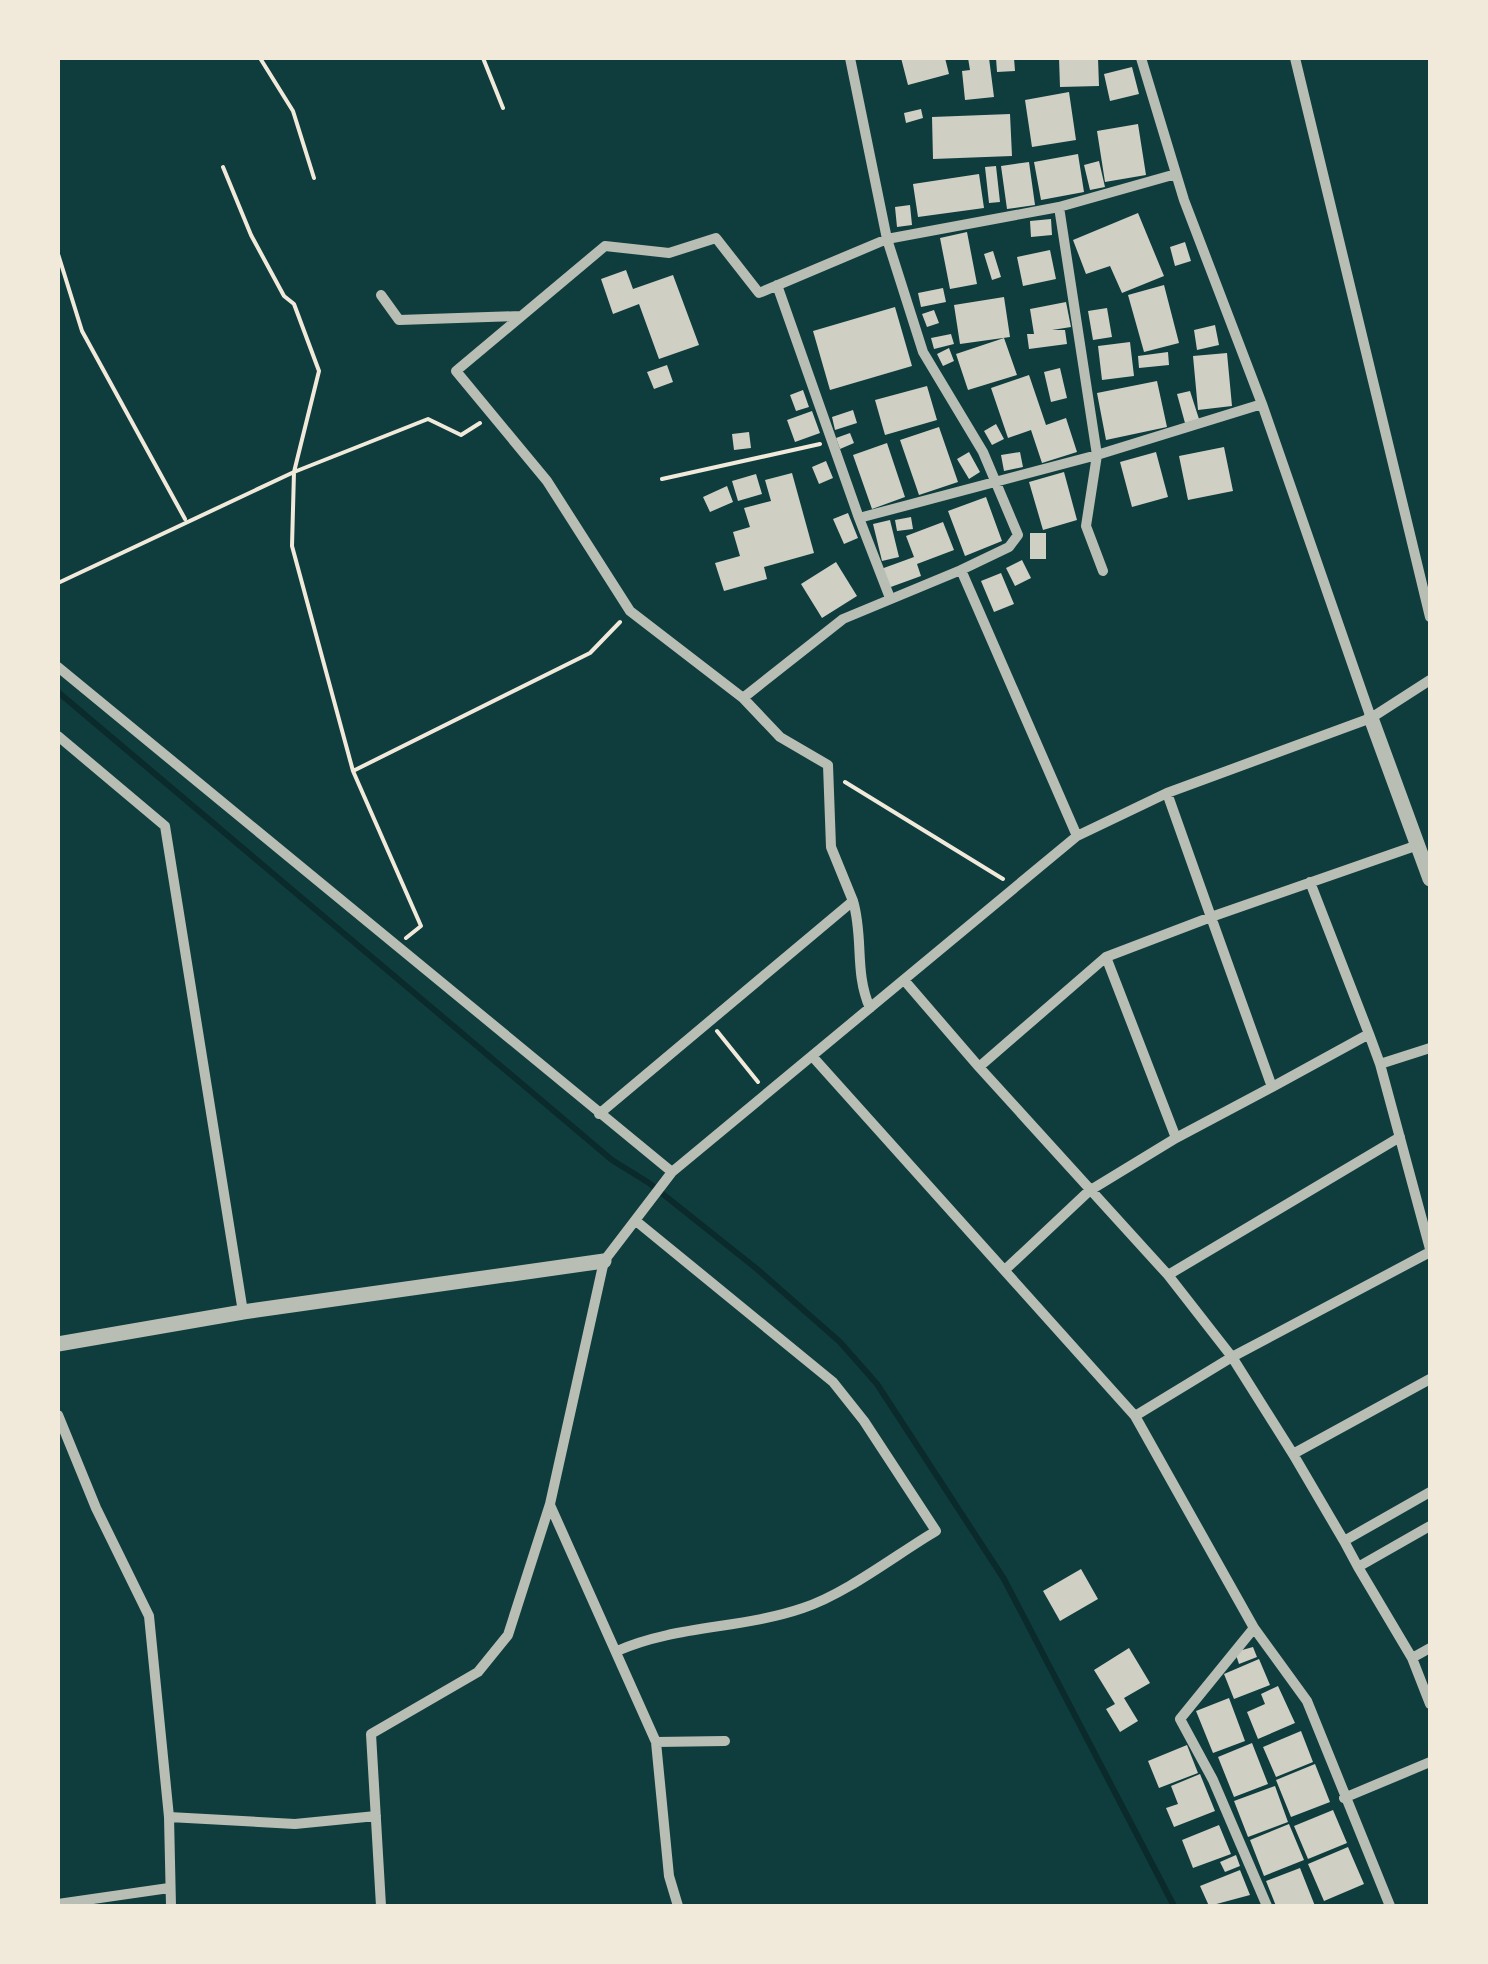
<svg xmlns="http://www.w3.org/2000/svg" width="1488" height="1964" viewBox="0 0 1488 1964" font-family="Overpass,sans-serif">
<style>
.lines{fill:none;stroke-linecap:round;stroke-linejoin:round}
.stream{stroke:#0a2a2b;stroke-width:6}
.building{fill:#cfcfc3}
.path{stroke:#f1e9da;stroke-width:4}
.minor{stroke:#b8beb3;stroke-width:10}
.tertiary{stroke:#b8beb3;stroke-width:15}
</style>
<rect width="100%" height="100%" fill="#0f3d3e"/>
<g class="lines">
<path class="stream" d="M 58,692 L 612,1160 L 649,1183 L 757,1269 L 840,1342 L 877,1384 L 1004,1579 L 1174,1906"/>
</g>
<path class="building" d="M 901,58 L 945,58 L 949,74 L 908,85 Z
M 968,58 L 989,58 L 994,97 L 965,100 L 962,71 L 970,70 Z
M 996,58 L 1014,58 L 1015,71 L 997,72 Z
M 1059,58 L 1098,58 L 1099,86 L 1060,87 Z
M 1132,67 L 1139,94 L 1110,101 L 1104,74 Z
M 1069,92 L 1076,140 L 1032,147 L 1025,100 Z
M 921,109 L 923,118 L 906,123 L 904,113 Z
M 1010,114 L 1012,156 L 933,159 L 932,117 Z
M 1138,124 L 1146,175 L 1105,182 L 1097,131 Z
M 1078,154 L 1084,192 L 1041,200 L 1034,162 Z
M 1099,161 L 1105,187 L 1090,190 L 1084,165 Z
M 1029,162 L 1035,205 L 1007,209 L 1001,166 Z
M 996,166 L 1000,202 L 989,203 L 985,167 Z
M 979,174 L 984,208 L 918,217 L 913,184 Z
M 910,205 L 912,225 L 897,227 L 895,207 Z
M 1138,213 L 1164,276 L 1122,293 L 1110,266 L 1086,274 L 1073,240 Z
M 1051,219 L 1052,235 L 1031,237 L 1030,221 Z
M 967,232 L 977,284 L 950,289 L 940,238 Z
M 1185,242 L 1191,261 L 1175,266 L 1170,247 Z
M 1050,250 L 1056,279 L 1023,286 L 1017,257 Z
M 993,251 L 1001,277 L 992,280 L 984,254 Z
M 626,270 L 633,289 L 673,275 L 699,345 L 659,359 L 639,304 L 613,314 L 601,279 Z
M 1164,285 L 1179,343 L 1144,352 L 1128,295 Z
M 943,288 L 946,302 L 921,307 L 918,293 Z
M 1004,297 L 1010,337 L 960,344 L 954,305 Z
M 1066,302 L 1071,327 L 1052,330 L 1065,330 L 1067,344 L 1029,349 L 1027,334 L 1034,334 L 1030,309 Z
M 895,307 L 912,366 L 830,390 L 813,331 Z
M 1107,308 L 1112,337 L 1093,340 L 1088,311 Z
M 934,310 L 939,323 L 927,327 L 922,314 Z
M 1215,325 L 1219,345 L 1197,350 L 1194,330 Z
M 951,334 L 954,344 L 934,349 L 931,338 Z
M 1004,338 L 1017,375 L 968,390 L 956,354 Z
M 1130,342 L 1134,376 L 1102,380 L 1098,346 Z
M 949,348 L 954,361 L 943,366 L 937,354 Z
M 1168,352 L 1169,365 L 1139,368 L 1138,356 Z
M 1227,353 L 1232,406 L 1198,410 L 1193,356 Z
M 667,365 L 673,382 L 654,389 L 647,372 Z
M 1060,368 L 1067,398 L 1051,402 L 1044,372 Z
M 1029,375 L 1046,425 L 1066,418 L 1077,452 L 1042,463 L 1031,430 L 1008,438 L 991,388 Z
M 1157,381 L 1167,427 L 1106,440 L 1097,393 Z
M 927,386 L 937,420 L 885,435 L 875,400 Z
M 803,390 L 809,407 L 796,411 L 790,395 Z
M 1190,391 L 1199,419 L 1185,423 L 1177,394 Z
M 853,410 L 857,423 L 835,430 L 832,417 Z
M 812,411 L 820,433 L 795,442 L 787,420 Z
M 996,424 L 1004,439 L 992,445 L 984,431 Z
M 939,427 L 958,482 L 919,495 L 900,440 Z
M 749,432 L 751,448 L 734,450 L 732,434 Z
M 850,433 L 854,443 L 840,449 L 836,438 Z
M 887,443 L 905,497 L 872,509 L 853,455 Z
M 1224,447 L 1233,491 L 1188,500 L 1179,456 Z
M 969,452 L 980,472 L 969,479 L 957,459 Z
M 1020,452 L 1023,467 L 1004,471 L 1001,455 Z
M 1156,452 L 1168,497 L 1132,507 L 1120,462 Z
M 826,461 L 833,478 L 819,484 L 812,467 Z
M 1064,472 L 1077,520 L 1043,530 L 1029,482 Z
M 792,473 L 814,553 L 764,567 L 767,579 L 724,591 L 715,563 L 740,556 L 733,532 L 750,527 L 744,508 L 771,501 L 765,480 Z
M 756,474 L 762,494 L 738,501 L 732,481 Z
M 727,486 L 733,502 L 710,512 L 703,497 Z
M 986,497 L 1002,541 L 965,556 L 948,511 Z
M 848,513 L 858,538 L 844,544 L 833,519 Z
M 911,517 L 913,529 L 897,531 L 895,520 Z
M 890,520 L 899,557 L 882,561 L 873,524 Z
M 943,522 L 954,550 L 917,564 L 921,576 L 888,588 L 881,569 L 914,557 L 906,536 Z
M 1030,533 L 1046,533 L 1046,559 L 1030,559 Z
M 1022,560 L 1031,578 L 1015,586 L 1006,568 Z
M 836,562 L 857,596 L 822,618 L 801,584 Z
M 1001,573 L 1014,604 L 994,612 L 981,581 Z
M 1081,1569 L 1098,1599 L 1060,1621 L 1043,1591 Z
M 1253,1647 L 1257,1657 L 1239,1664 L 1235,1652 Z
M 1129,1648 L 1150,1683 L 1124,1698 L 1138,1721 L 1120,1732 L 1106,1709 L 1115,1704 L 1094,1670 Z
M 1259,1659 L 1270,1685 L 1234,1699 L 1224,1674 Z
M 1278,1686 L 1295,1723 L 1258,1739 L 1247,1712 L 1265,1704 L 1261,1694 Z
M 1229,1698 L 1245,1741 L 1213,1753 L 1196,1711 Z
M 1301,1731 L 1313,1762 L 1276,1777 L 1263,1747 Z
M 1252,1743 L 1268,1784 L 1234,1797 L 1218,1757 Z
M 1187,1745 L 1198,1773 L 1159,1788 L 1148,1761 Z
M 1315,1764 L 1330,1802 L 1291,1817 L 1276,1780 Z
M 1200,1774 L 1215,1811 L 1174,1827 L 1166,1808 L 1178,1804 L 1171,1786 Z
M 1275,1786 L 1288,1822 L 1248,1837 L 1234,1801 Z
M 1333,1810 L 1347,1843 L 1308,1859 L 1294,1826 Z
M 1289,1824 L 1304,1860 L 1264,1876 L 1250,1840 Z
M 1219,1825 L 1231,1854 L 1193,1868 L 1182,1840 Z
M 1348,1847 L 1364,1884 L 1324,1901 L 1308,1864 Z
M 1236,1855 L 1240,1866 L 1225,1872 L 1220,1862 Z
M 1300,1868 L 1315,1906 L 1276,1906 L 1266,1881 Z
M 1240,1870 L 1250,1895 L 1209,1906 L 1200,1886 Z"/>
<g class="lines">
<path class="path" d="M 260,58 L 293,111 L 314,178
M 483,58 L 503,108
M 223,167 L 251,235 L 284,296 L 294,304 L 319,371 L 294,472 L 292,546 L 353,771
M 58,254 L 82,331 L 185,519
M 662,479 L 820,444
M 58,583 L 294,472 L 428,419 L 461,435 L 480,423
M 845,782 L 1003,879
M 406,938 L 421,926 L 353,771 L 590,653 L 620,622
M 717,1031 L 758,1082"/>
<path class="minor" d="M 850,58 L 887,239 L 923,352 L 983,452 L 1018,535 L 1009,547 L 961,570 L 1077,836
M 1141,58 L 1184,200 L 1262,404 L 1371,718
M 1295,58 L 1430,617
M 777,285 L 859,518
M 381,295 L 399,320 L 520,316
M 961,570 L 843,619 L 743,698 L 630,611 L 547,481 L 456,371 L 605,246 L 669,253 L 716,238 L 759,293 L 887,239 L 1059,207
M 1103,571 L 1086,526 L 1097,455 L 1059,207 L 1176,174
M 890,598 L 859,518 L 1097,455 L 1262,404
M 58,667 L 672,1172
M 58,736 L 165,826 L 243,1312
M 1167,793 L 1211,917 L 1418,845
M 853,901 C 864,938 854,972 870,1008
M 904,980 L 979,1067 L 1106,957
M 1369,1034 L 1380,1064 L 1430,1048
M 812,1056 L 1135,1416 L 1254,1628 L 1307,1701 L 1390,1906
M 1380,1064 L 1430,1249
M 979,1067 L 1168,1275 L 1400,1137
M 1272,1087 L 1176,1138 L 1106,957 L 1211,917 L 1272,1087 L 1369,1034 L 1310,882
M 599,1114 L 853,901 L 831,847 L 828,765 L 780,737 L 743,698
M 1006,1269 L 1089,1191 L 1176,1138
M 1168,1275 L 1232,1357 L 1293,1454 L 1430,1379
M 58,1415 L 96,1508 L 149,1616 L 169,1817 L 171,1906
M 1135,1416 L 1232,1357 L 1430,1252
M 1293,1454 L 1344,1541 L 1430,1492
M 550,1505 L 656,1742 L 669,1876 L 678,1906
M 1344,1541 L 1358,1567 L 1430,1526
M 1358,1567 L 1412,1658 L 1430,1648
M 1254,1628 L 1180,1719 L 1213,1780 L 1267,1906
M 617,1651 C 675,1625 742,1629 803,1608 C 846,1594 897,1554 936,1531 L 864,1421 L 833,1382 L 636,1221
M 1412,1658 L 1430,1704
M 656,1742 L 725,1741
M 1344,1798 L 1430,1762
M 169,1817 L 295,1824 L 376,1816
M 58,1904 L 169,1888
M 381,1906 L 371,1734 L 478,1672 L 508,1635 L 550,1504 L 604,1261 L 672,1172 L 1077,836 L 1167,793 L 1371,718 L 1430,680"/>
<path class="tertiary" d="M 1371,718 L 1430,879
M 58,1344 L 243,1312 L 604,1261"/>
</g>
<rect width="1488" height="1964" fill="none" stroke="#f1e9da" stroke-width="120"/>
</svg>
